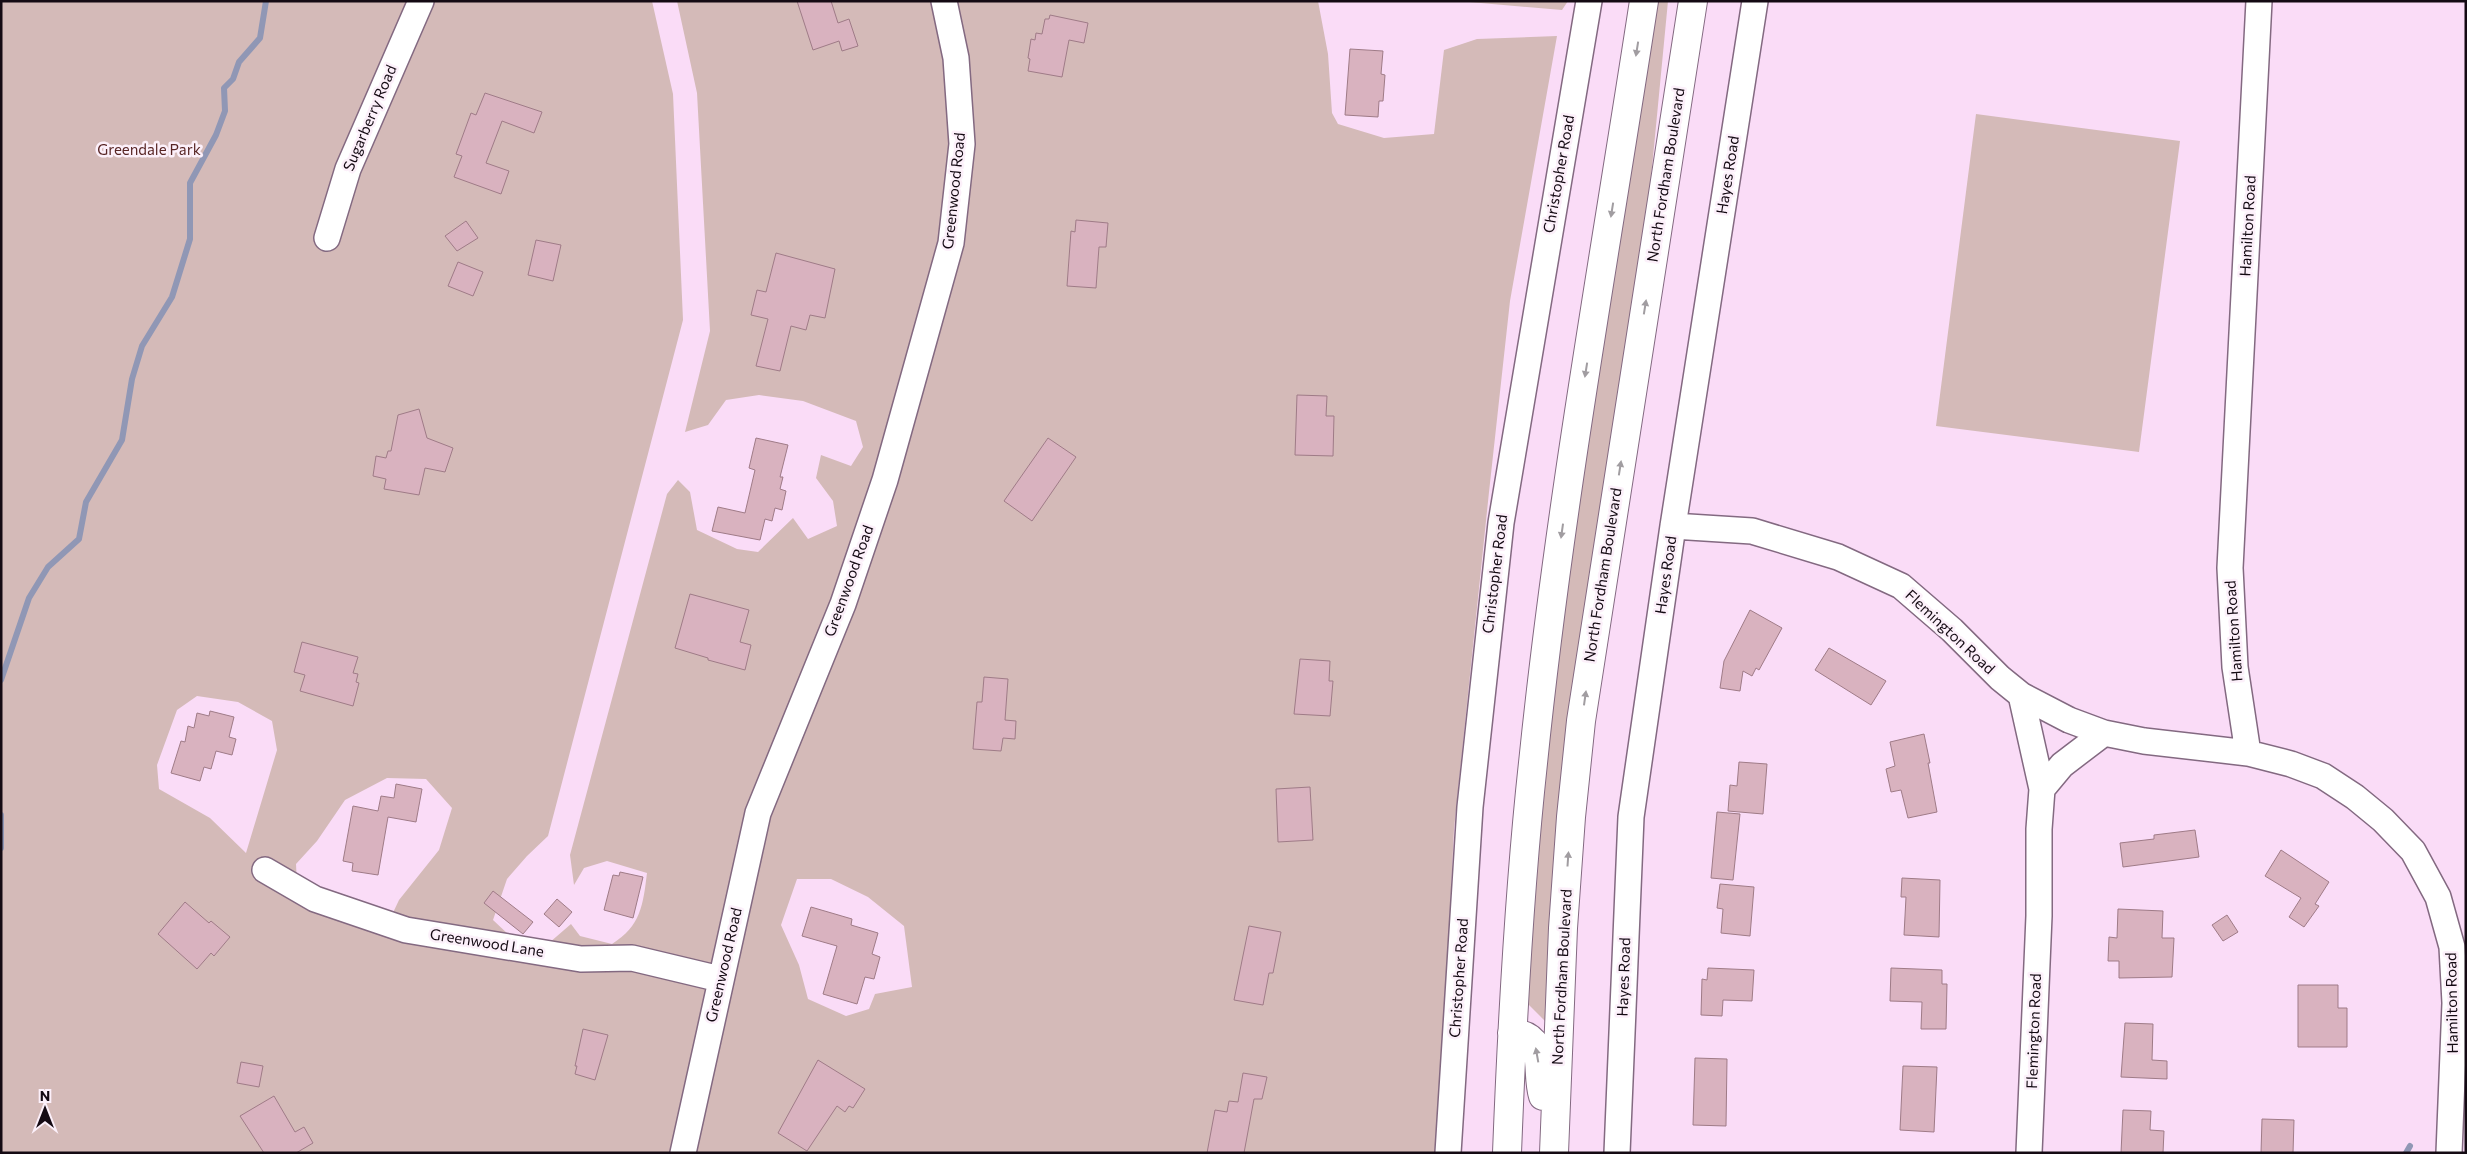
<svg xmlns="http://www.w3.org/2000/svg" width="2467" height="1154" viewBox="0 0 2467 1154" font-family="Commissioner,sans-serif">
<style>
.green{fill:#d4bab8;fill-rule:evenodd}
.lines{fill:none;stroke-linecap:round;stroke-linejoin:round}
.stream{stroke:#9097b5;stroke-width:6}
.building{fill:#d9b2bf;stroke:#9f7b87}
.street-casing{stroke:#836981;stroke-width:28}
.highway-casing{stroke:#836981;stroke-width:30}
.street{stroke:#fff;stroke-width:25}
.highway{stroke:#fff;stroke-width:28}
.oneway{fill:#a19da1}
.labels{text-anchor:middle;stroke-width:5;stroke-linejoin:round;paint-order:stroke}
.street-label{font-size:15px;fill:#140a13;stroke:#fcf0fa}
.park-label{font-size:15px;fill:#582625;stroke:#fcf0fa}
</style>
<rect width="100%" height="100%" fill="#fadcf7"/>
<path class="green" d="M 1,1 L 652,1 L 673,94 L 683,320 L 548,836 L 527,856 L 507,879 L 493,920 L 509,935 L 549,943 L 571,924 L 580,936 L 612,944 C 641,926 643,905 647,873 L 607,861 L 584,868 L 574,885 L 570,855 L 667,494 L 678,480 L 690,492 L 697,530 L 737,549 L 758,552 L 793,518 L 808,539 L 837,526 L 833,501 L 816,478 L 821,455 L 851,466 L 863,447 L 856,421 L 803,401 L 759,395 L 726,400 L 708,425 L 685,432 L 710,331 L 697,93 L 677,1 L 1318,1 L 1328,54 L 1332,113 L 1338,124 L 1384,138 L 1434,134 L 1444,50 L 1477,39 L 1557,36 L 1510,301 L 1489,492 L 1454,829 L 1442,1073 L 1435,1153 L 1,1153 ZM 197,696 L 238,702 L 272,721 L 277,750 L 246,853 L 210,818 L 159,789 L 157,765 L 177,710 ZM 387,778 L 426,779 L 452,808 L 439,850 L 399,900 L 383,934 L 298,903 L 296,864 L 317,841 L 345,800 ZM 797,879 L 831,879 L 868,897 L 904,926 L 912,987 L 875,994 L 869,1009 L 846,1016 L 808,999 L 799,965 L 781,925 Z
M 1458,1 L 1568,1 L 1562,10 Z
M 1656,1 L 1668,1 L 1648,209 L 1547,1023 L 1525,1001 C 1545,665 1605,333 1656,1 Z
M 1976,114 L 2180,141 L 2139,452 L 1936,426 Z"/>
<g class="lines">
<path class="stream" d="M 1,680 L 29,598 L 48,567 L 79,539 L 86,502 L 122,440 L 132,379 L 142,346 L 172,297 L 190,239 L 190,183 L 216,135 L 225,111 L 224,88 L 233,79 L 239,62 L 260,38 L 266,1
M 1,815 L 1,848
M 2406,1153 L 2410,1146"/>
</g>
<path class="building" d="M 797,1 L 831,1 L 838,23 L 849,19 L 858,46 L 842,51 L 839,41 L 813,50 Z
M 1050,15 L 1088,23 L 1084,43 L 1069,40 L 1062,77 L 1028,71 L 1030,59 L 1028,58 L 1031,39 L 1035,40 L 1036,33 L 1042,34 L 1045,19 L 1049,19 Z
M 1350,49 L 1383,51 L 1381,74 L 1385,75 L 1383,101 L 1379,101 L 1378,117 L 1345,115 Z
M 485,93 L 542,112 L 534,133 L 502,121 L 486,163 L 509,171 L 501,194 L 454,177 L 462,156 L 456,154 L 471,113 L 476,115 Z
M 1076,220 L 1108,223 L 1106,247 L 1099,247 L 1096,288 L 1067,286 L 1071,231 L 1075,232 Z
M 466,221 L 478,238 L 457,251 L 445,236 Z
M 536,240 L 561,245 L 553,281 L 528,275 Z
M 776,253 L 835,269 L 825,318 L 810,315 L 806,330 L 791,326 L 780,371 L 756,366 L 768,319 L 751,315 L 757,290 L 766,292 Z
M 458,262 L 483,272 L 473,296 L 448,286 Z
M 1297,395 L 1327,396 L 1326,416 L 1334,416 L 1333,456 L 1295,455 Z
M 419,409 L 427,438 L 453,448 L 445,472 L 425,468 L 419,495 L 384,489 L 386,479 L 373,476 L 376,456 L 386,458 L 388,451 L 391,451 L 398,415 Z
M 756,438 L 788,445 L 780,477 L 783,477 L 780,489 L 786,491 L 782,510 L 775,508 L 772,521 L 765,519 L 760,540 L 712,531 L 718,507 L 745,513 L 755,470 L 749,468 Z
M 1048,438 L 1076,457 L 1032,521 L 1004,501 Z
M 690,594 L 749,610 L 740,642 L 751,645 L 745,670 L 708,660 L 708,658 L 675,648 Z
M 1750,610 L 1782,628 L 1759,670 L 1756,668 L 1752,676 L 1743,671 L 1740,691 L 1720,688 L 1724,661 Z
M 302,642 L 358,657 L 353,673 L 358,674 L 356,682 L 359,683 L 353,706 L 300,691 L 305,675 L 294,672 Z
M 1829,648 L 1886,681 L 1871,705 L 1815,670 Z
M 1300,659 L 1330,661 L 1329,681 L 1333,681 L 1330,716 L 1294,714 Z
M 984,677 L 1008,679 L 1005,720 L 1016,721 L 1015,739 L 1003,738 L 1001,751 L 973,749 L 977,702 L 982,702 Z
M 210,711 L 234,717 L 229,737 L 236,739 L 232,755 L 216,751 L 211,769 L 204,767 L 200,781 L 171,773 L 181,741 L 185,742 L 188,726 L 194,728 L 197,713 L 209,716 Z
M 1924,734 L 1930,763 L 1928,763 L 1937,812 L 1908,818 L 1901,790 L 1891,792 L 1886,769 L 1895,766 L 1890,742 Z
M 1739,762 L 1767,764 L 1763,814 L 1728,811 L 1730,785 L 1737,786 Z
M 396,784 L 422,789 L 416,822 L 388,817 L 378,875 L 352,871 L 353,863 L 343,861 L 353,806 L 378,811 L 381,796 L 394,798 Z
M 1310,787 L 1313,840 L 1278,842 L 1276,789 Z
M 1717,812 L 1740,814 L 1733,880 L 1711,878 Z
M 2195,830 L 2199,857 L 2123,867 L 2120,843 L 2154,839 L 2154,835 Z
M 2281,850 L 2329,882 L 2315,904 L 2319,906 L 2304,927 L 2289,917 L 2301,898 L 2265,876 Z
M 620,872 L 643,877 L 633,918 L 604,910 L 613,875 L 619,876 Z
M 1902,878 L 1940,880 L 1939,937 L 1904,935 L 1906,897 L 1901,897 Z
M 1720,884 L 1754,887 L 1750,936 L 1721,933 L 1723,909 L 1717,908 Z
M 493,891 L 533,922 L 523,934 L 484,903 Z
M 557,899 L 572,912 L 559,927 L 544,914 Z
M 185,902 L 209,923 L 211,921 L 230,937 L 214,956 L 211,953 L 197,969 L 158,934 Z
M 811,907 L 852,919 L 851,925 L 878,933 L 872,954 L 880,957 L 874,979 L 865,977 L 857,1004 L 823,994 L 837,946 L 802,936 Z
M 2118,909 L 2163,911 L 2162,938 L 2174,938 L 2172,977 L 2119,978 L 2119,961 L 2108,961 L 2109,937 L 2117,938 Z
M 2227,915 L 2238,932 L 2223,941 L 2212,925 Z
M 1249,926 L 1281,932 L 1273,973 L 1269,973 L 1263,1005 L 1234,1000 Z
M 1708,968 L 1754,970 L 1752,1001 L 1723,1000 L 1722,1016 L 1701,1015 L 1702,979 L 1707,980 Z
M 1891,968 L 1942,970 L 1942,984 L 1947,984 L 1946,1029 L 1921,1029 L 1922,1002 L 1890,1001 Z
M 2298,985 L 2338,985 L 2338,1008 L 2347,1008 L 2347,1047 L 2298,1047 Z
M 2125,1023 L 2153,1024 L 2152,1060 L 2167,1061 L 2167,1079 L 2121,1077 Z
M 583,1029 L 608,1035 L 595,1080 L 575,1074 L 577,1066 L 575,1066 Z
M 1695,1058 L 1727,1059 L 1726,1126 L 1693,1125 Z
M 818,1060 L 865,1089 L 853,1108 L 849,1106 L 845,1112 L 837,1106 L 807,1151 L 778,1133 Z
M 241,1062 L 263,1066 L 259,1087 L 237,1083 Z
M 1903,1066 L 1937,1067 L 1934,1132 L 1900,1130 Z
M 1243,1073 L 1267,1077 L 1262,1099 L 1254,1099 L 1244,1153 L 1207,1153 L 1215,1110 L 1227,1112 L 1229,1101 L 1238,1102 Z
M 274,1096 L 295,1132 L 304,1127 L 313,1143 L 296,1153 L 264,1153 L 240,1116 Z
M 2123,1110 L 2151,1111 L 2150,1130 L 2164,1131 L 2163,1153 L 2121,1153 Z
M 2262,1119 L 2294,1120 L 2293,1153 L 2261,1153 Z"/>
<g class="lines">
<g class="street-casing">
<path id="street" d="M 327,238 L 348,169 L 421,1
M 1673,526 L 1752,531 L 1838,557 L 1901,586 L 1952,630 L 2000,678 L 2021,695 L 2069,720 L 2104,733 L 2144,741 L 2248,753 L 2291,764 L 2323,776 L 2355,797 L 2383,820 L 2413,851 L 2438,897 L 2452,947 L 2455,1003 L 2449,1153
M 2021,695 L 2042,789 L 2039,829 L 2039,916 L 2029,1153
M 2248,753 L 2235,667 L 2230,568 L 2259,1
M 2042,789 L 2062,765 L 2104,733
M 265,870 L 315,899 L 406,930 L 581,959 L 632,958 L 720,979
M 683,1153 L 758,813 L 843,604 L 885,480 L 951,243 L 962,144 L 956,58 L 944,1
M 1448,1153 L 1470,807 L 1501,523 L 1589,1
M 1617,1153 L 1631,817 L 1673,526 L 1755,1"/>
</g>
<g class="highway-casing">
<path id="highway" d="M 1512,1033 C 1549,1035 1535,1070 1543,1096
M 1507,1153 C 1512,1023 1519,892 1533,763 C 1559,508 1605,255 1644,1
M 1554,1153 L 1563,928 L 1571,817 L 1581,721 L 1693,1"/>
</g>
<use href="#street" class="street"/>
<use href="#highway" class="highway"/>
</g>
<defs><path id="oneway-solid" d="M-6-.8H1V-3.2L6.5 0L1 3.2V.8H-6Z" transform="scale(1.25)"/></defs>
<g class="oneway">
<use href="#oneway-solid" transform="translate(1637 49) rotate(99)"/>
<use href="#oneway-solid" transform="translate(1612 210) rotate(99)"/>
<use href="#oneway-solid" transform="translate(1645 307) rotate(-81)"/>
<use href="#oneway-solid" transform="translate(1586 370) rotate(99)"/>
<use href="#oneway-solid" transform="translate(1620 468) rotate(-81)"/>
<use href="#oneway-solid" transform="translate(1562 531) rotate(98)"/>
<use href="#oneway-solid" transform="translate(1585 698) rotate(-82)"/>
<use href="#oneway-solid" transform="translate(1568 859) rotate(-86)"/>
<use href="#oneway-solid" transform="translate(1537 1055) rotate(-100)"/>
</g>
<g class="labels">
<g class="street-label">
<text transform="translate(370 118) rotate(-67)" y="5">Sugarberry Road</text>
<text transform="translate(1559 174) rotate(-80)" y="5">Christopher Road</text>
<text transform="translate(1666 175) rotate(-81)" y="5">North Fordham Boulevard</text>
<text transform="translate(1728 175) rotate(-81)" y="5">Hayes Road</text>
<text transform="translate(954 191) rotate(-84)" y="5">Greenwood Road</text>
<text transform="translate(2248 226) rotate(-87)" y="5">Hamilton Road</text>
<text transform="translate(1495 574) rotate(-83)" y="5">Christopher Road</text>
<text transform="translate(1603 575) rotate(-81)" y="5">North Fordham Boulevard</text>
<text transform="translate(1666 575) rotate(-82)" y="5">Hayes Road</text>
<text transform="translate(849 581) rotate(-70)" y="5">Greenwood Road</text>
<text transform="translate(2234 631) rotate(-94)" y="5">Hamilton Road</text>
<text transform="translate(1950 632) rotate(43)" y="5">Flemington Road</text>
<text transform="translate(487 943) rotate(9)" y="5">Greenwood Lane</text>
<text transform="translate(724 965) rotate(-77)" y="5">Greenwood Road</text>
<text transform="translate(1562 977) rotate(-87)" y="5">North Fordham Boulevard</text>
<text transform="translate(1624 977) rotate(-88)" y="5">Hayes Road</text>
<text transform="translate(1459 978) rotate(-86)" y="5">Christopher Road</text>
<text transform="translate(2452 1003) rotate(-91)" y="5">Hamilton Road</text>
<text transform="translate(2034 1031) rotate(-88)" y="5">Flemington Road</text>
</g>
<g class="park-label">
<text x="149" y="155">Greendale Park</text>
</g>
</g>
<rect width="2467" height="1154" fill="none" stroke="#140a13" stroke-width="5"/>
<g transform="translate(45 1109)" stroke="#fcf0fa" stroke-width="4" paint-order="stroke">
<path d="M0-4L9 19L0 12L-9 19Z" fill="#140a13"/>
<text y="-8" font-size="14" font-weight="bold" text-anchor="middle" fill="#140a13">N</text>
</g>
</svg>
